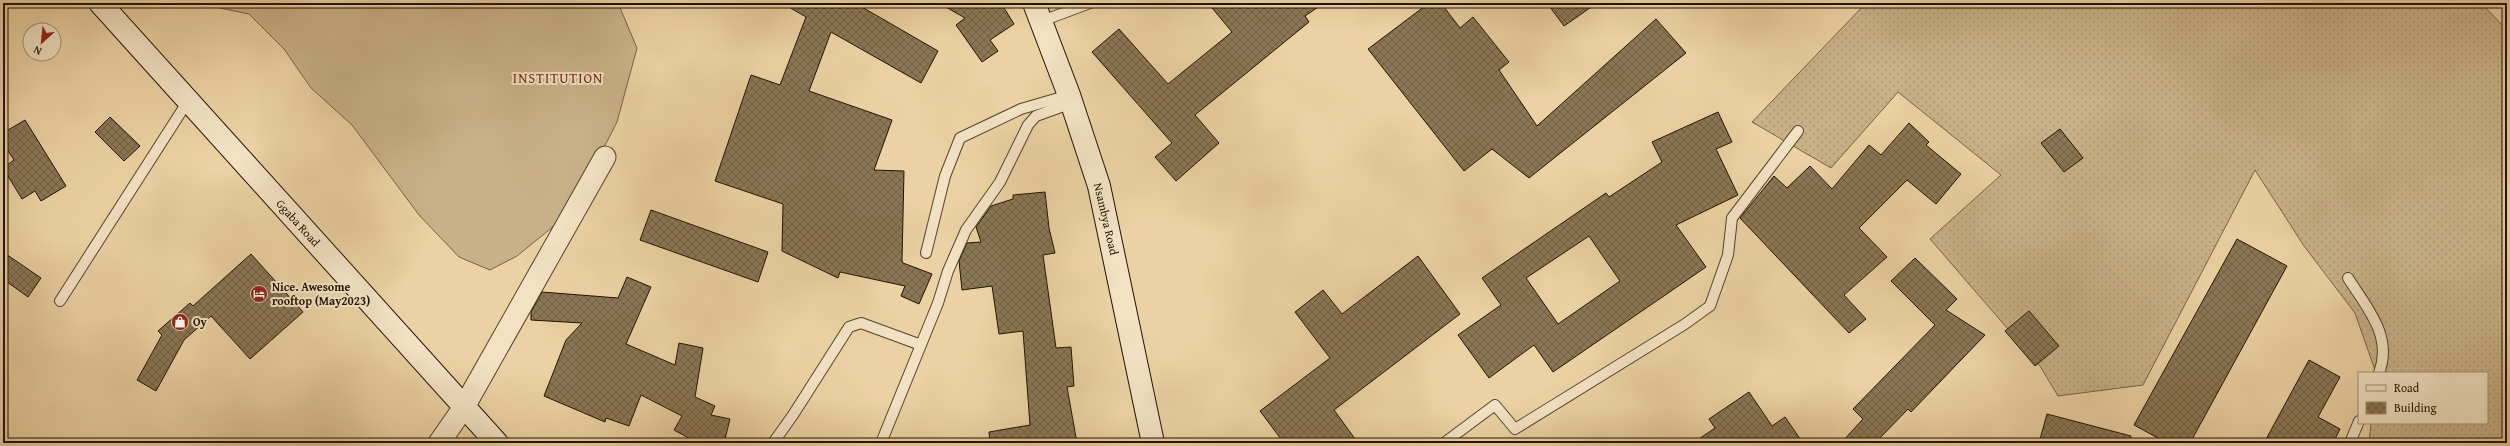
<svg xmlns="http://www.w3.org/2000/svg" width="2510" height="446" viewBox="0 0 2510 446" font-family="'Gentium Book Plus',serif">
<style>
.grass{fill:url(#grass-dots);stroke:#756244}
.garden{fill:#c9b187;stroke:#756244}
.building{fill:url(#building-cross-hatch);stroke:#211300;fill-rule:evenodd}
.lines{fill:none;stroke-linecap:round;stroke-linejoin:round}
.service-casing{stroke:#544229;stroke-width:12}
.minor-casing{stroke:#544229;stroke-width:23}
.secondary-casing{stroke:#211300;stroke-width:24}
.service{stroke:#f2e1c3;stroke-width:10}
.minor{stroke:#f2e1c3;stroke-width:21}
.secondary{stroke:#f2e1c3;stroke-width:22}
.labels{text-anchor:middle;stroke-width:4;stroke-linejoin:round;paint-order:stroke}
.street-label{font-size:12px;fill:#211300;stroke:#f2e1c3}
.poi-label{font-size:12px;font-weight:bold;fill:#211300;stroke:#f2e1c3;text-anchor:start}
.quarter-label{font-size:14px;letter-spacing:1px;fill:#7a1f14;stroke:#f2e1c3}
</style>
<defs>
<pattern id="grass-dots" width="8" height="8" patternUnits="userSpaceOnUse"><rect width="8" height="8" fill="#c9b187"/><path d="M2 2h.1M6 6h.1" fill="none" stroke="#ac9773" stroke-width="1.8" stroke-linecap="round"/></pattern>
<pattern id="building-cross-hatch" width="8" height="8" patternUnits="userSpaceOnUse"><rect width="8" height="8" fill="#8a7655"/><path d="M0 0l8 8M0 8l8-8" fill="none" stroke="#706044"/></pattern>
</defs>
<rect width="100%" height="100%" fill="#ebd1a3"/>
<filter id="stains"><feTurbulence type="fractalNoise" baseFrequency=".005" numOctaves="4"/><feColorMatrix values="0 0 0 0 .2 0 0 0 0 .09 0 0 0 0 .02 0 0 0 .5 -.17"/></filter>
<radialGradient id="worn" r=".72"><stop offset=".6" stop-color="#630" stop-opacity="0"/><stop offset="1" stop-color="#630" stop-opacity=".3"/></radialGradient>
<path class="grass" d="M 1866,3 L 2481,3 L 2507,30 L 2507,443 L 2369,443 L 2371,423 L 2487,423 L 2487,373 L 2376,373 L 2355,313 L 2304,246 L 2255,170 L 2143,385 L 2058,396 L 2040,366 L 1930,239 L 2001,175 L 1898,92 L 1831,168 L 1752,122 Z"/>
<path class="garden" d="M 216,3 L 618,3 L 637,48 L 617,122 L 570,213 L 517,256 L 490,270 L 459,257 L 419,215 L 352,125 L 311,88 L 284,49 L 249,14 L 220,8 Z"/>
<path class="building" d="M 782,3 L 855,3 L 938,51 L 921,83 L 831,32 L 809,91 L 892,120 L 874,170 L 904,171 L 902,261 L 903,263 L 932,274 L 919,304 L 901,296 L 905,286 L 840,272 L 838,278 L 782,251 L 783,204 L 715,181 L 751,75 L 780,85 L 806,17 Z
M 939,3 L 1001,3 L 1014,24 L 990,40 L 998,51 L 982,62 L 956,25 L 965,18 Z
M 1208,3 L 1324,3 L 1305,16 L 1309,22 L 1195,115 L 1219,143 L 1176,181 L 1155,157 L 1172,143 L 1092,52 L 1119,29 L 1168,84 L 1232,32 Z
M 1429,3 L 1441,3 L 1460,28 L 1473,17 L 1509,62 L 1499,70 L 1537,126 L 1656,19 L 1686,53 L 1529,178 L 1492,149 L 1464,171 L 1368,49 Z
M 1547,3 L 1597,3 L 1564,26 Z
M 1718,112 L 1732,142 L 1716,149 L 1738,195 L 1676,225 L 1706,267 L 1553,372 L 1534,345 L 1489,378 L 1458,335 L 1501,305 L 1482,278 L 1606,193 L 1609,197 L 1662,162 L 1652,142 ZM 1589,236 L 1620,281 L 1558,324 L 1526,278 Z
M 110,117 L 140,146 L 124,161 L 95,132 Z
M 25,120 L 66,186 L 41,201 L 35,191 L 22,199 L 3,168 L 14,160 L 3,143 L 3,133 Z
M 1909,123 L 1929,142 L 1926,145 L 1961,174 L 1936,204 L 1907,180 L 1859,228 L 1887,257 L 1844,295 L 1866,319 L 1849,333 L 1740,218 L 1774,176 L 1787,188 L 1810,166 L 1832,189 L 1869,145 L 1881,155 Z
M 2060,129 L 2083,158 L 2064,172 L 2041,143 Z
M 1045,192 L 1049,228 L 1055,253 L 1043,255 L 1056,348 L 1071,347 L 1074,386 L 1067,387 L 1077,443 L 990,443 L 989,432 L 1030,425 L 1023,331 L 999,334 L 992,286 L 962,290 L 959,261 L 967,243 L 981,242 L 976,227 L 991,206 L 1013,199 L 1013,195 Z
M 651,210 L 768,252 L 758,282 L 640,240 Z
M 2237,239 L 2287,266 L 2190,443 L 2167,443 L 2134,425 Z
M 3,252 L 41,278 L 28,297 L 3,279 Z
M 251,254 L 303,312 L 250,359 L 211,316 L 184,340 L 156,391 L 137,380 L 162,335 L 158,331 L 190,303 L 193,306 Z
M 1418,256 L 1460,314 L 1334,410 L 1358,443 L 1284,443 L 1260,411 L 1330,358 L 1295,312 L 1323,290 L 1342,314 Z
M 1915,258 L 1957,299 L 1946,310 L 1985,335 L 1911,412 L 1908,409 L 1875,443 L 1841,443 L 1863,419 L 1853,409 L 1935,325 L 1891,281 Z
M 627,277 L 651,287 L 626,344 L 675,365 L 679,343 L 703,348 L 695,397 L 715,406 L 711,415 L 730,419 L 724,443 L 698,443 L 674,430 L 682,416 L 641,395 L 629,426 L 606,418 L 605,422 L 544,396 L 566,340 L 582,323 L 531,320 L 531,312 L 542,292 L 618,298 Z
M 2029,311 L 2059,346 L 2035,366 L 2005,331 Z
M 2309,360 L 2340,377 L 2318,417 L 2340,429 L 2333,443 L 2264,443 Z
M 1749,392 L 1772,426 L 1785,417 L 1803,443 L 1693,443 L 1715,428 L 1709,419 Z
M 2047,414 L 2131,436 L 2130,443 L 2039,443 Z"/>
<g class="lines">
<g class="service-casing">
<path id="service" d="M 1042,21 L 1090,3
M 926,253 L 945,176 L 960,138 L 1021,109 L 1069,95
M 2348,278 C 2367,308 2393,336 2379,373
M 60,301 L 188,101
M 773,443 L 793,415 L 849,327 L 861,323 L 921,345
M 881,443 L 938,303 L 948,271 L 966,230 L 1000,182 L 1028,125 L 1036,116 L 1072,103
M 1444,443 L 1495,405 L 1515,429 L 1685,324 L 1710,306 L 1728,255 L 1732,218 L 1798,131
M 2350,443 L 2359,421"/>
</g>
<g class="minor-casing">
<path id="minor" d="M 439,443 L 464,407 L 605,157"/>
</g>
<g class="secondary-casing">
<path id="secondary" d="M 100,3 L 497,443
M 1034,3 L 1069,95 L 1099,186 L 1153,443"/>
</g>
<use href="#service" class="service"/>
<use href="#minor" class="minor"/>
<use href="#secondary" class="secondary"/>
</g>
<defs>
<g id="hotel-disc" transform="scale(0.9)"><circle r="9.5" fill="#8f2418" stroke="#f2e1c3"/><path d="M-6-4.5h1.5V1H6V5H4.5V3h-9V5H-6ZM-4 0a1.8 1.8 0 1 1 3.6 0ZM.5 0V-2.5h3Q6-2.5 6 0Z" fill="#fff"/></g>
<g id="shop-disc" transform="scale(0.9)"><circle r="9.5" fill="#8f2418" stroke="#f2e1c3"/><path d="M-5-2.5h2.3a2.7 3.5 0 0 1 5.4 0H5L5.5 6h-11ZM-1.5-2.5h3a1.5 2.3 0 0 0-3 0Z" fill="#fff"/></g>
</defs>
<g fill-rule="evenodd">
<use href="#hotel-disc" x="259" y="294"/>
<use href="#shop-disc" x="180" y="322"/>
</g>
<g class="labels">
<g class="street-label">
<text transform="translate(1106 219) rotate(77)" y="4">Nsambya Road</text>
<text transform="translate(298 223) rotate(48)" y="4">Ggaba Road</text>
</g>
<g class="poi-label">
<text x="272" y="291">Nice. Awesome<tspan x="272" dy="14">rooftop (May2023)</tspan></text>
<text x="193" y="326">Oy</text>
</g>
<g class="quarter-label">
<text x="558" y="83">INSTITUTION</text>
</g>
</g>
<rect width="2510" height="446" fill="none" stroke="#ebd1a3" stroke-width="16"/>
<rect x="4" y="4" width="2502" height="438" fill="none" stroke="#211300" stroke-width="2"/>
<rect x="8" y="8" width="2494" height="430" fill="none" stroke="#211300"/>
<rect x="2358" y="372" width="130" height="52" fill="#f2e1c3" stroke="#9e8f75"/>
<rect x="2366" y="385" width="20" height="6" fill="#f2e1c3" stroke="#9e8f75"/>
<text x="2394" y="392" font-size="12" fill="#211300">Road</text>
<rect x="2366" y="402" width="20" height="12" fill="url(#building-cross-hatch)" stroke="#9e8f75"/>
<text x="2394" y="412" font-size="12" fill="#211300">Building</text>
<g transform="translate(42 42) rotate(207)"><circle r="19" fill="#f2e1c3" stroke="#9e8f75"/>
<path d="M0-3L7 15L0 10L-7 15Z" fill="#8f2418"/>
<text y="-6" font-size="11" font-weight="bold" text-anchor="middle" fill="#211300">N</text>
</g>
<rect width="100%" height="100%" filter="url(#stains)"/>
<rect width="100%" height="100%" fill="url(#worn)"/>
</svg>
